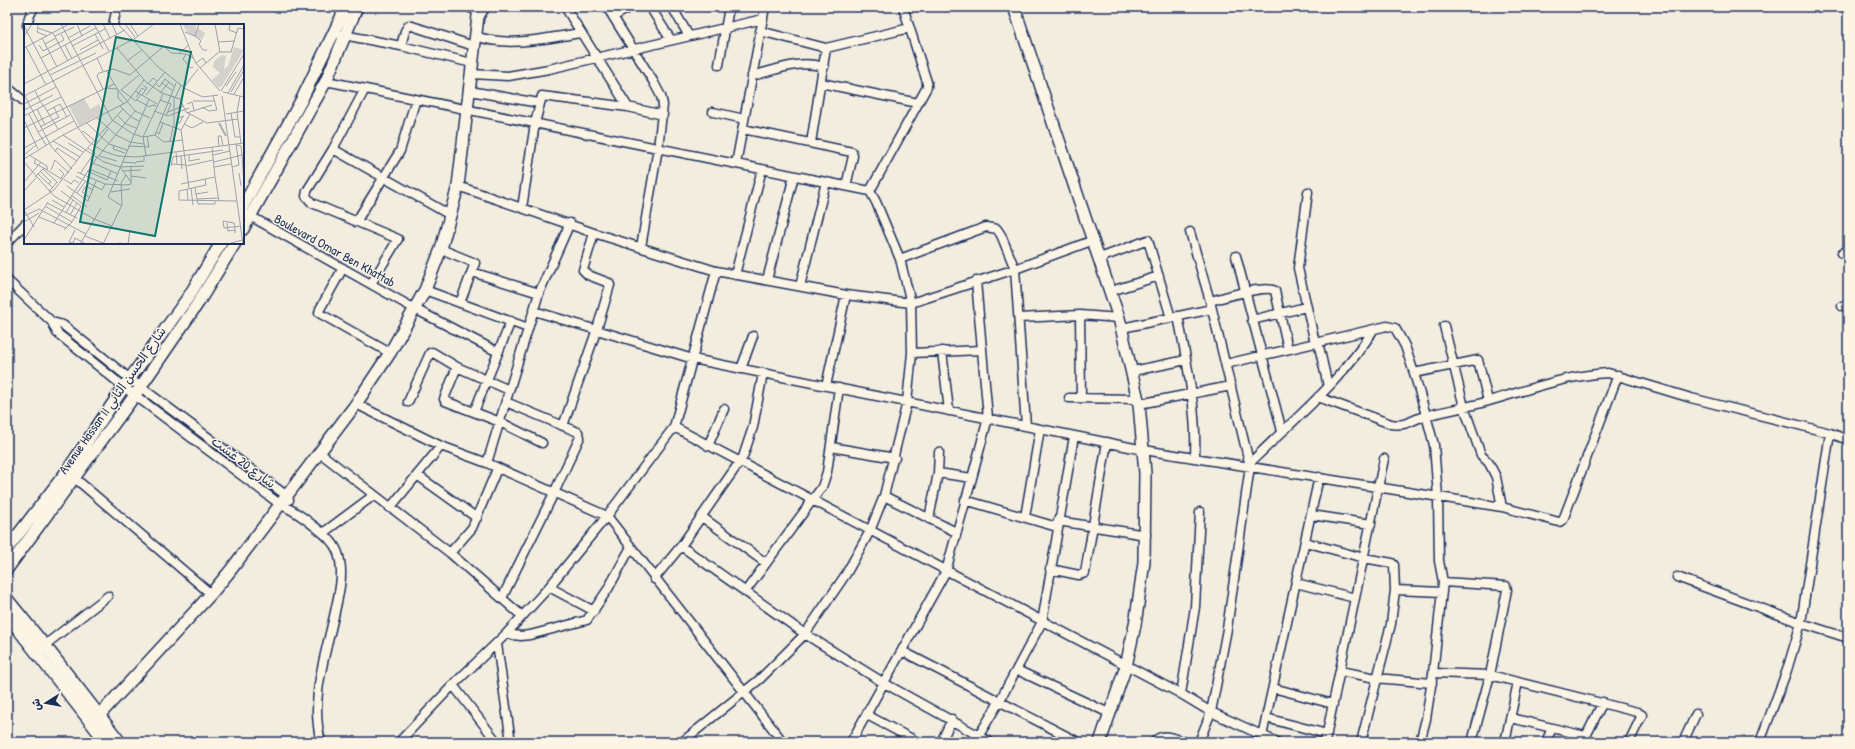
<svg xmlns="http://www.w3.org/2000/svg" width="1855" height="749" viewBox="0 0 1855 749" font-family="'Patrick Hand','Playpen Sans Arabic',sans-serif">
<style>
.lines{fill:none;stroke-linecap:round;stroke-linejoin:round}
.street-casing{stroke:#1b2f5e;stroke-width:11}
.secondary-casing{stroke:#1b2f5e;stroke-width:14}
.street{stroke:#fcf5e5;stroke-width:8}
.secondary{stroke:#fcf5e5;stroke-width:11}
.labels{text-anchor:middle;stroke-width:3;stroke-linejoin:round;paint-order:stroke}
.street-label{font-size:13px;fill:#1b2f5e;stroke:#fcf5e5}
.inset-river{fill:none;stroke:#a9acb3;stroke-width:2}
.inset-road{fill:none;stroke:#9da1ac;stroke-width:1}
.view{fill:#0f766e;fill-opacity:0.15;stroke:#0f766e;stroke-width:2}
.inset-edge{fill:none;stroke:#1b2f5e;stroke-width:2}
</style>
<rect width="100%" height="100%" fill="#f3ede0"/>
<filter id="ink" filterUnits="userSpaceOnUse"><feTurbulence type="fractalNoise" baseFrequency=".025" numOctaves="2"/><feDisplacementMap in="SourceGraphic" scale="8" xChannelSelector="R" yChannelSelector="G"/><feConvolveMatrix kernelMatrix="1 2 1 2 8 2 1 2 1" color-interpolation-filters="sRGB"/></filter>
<g filter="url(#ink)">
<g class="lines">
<g class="street-casing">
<path id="street" d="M 468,7 L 479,12
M 565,7 L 628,107
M 607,7 L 653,81 L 661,96 L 663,105 L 658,148 L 641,247
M 650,7 L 671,40
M 672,7 L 689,36
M 613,17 L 630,7
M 27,25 L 29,17 L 34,7
M 113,25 L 117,7
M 760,31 L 826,48 L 910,28
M 333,33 L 401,46 L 472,63
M 475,36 C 510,48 545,38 581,33
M 401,46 L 405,31 L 409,25 L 474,46
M 719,65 L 729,7
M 471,74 L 508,76 L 549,69 L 763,19
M 752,76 C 776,70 800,59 824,67
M 326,81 L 870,191 L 876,202 L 900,259 L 911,303 L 912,353 L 907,402 L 884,496 L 870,531 L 846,574 L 805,634 L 760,679 L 682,742
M 821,83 L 918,103
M 7,87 L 25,102
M 365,89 L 333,149 L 307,191 L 306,196 L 312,203 L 398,239 L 371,284
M 470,91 L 539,103
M 713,112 L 744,119
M 743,129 L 852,152 L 853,156 L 846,186
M 811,143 L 826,48
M 333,149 L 450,215
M 736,164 L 765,7
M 458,186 L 594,233 L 716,271 L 846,295 L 911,303 L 1015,269 L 1094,240
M 870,191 L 927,87 L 927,82 L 903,7
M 1308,192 L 1298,268 L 1315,343
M 522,208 L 535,123 L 542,96 L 628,107 L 663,115
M 243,212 L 415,309 L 498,352
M 356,222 L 400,151 L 416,99
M 1190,232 L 1210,301 L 1250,466 L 1227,629 L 1211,712 L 1199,742
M 7,243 L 25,224
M 441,249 L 475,263 L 460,303
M 1842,253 L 1848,252
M 1236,256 L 1282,431
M 1100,258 L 1148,240 L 1171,318
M 900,259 L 986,227 L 997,229 L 1001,235 L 1015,269 L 1026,426
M 343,268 L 320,309 L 319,313 L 390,353
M 472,272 L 539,293
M 735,275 L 762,169
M 7,280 L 52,322 L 57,333 L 124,387 L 281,505 C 292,509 300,515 309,522 C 320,531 333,539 338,553 C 344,571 340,589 336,607 C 327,652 309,696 321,742
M 767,280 L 794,176
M 800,286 L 826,182
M 425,290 L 528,328
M 1111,291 L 1159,276
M 1210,301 C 1222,298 1267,284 1275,291 L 1288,349
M 1842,306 L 1848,305
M 534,311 L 693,359 L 1144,450 L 1502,507 L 1559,522 L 1563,520 L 1618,375
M 1080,315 L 1081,398
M 1178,316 C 1187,363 1197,410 1195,457
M 1019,318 L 1080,315 L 1119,318
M 1252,320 L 1306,307
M 52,322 L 63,325 L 130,379 L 287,496 L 289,500
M 1444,326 L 1464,407 L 1481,455 L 1489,463 L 1496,477 L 1502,507
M 1122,328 L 1212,309
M 1318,342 L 1328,386
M 942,351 L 949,411
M 912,353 L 982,350
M 1226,364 L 1387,326 L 1395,328 L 1405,346 L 1414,373 L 1426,415 L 1434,445 L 1438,497 L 1439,561 L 1443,582 L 1433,673 L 1426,719 L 1420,742
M 457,367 L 444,399 L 445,401 L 500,422 L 542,443
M 741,369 L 753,336
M 1133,371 L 1186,360
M 1414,373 L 1478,360 L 1488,401
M 826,386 L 846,295
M 1318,397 L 1391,424 C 1408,427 1413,418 1429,415 C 1448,410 1469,407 1489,401 C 1527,390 1568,375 1608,373 L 1691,398 L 1830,433 L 1848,440
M 1069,398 L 1138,399
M 408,402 L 430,353 L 432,352 L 457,367 L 509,390
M 356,404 L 441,446 L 487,463 L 607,516 L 783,742
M 1139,404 L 1231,386
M 474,412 L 511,321
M 563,426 L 597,329 L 610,285 L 609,283 L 588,275 L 583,270 L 594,233
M 674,427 L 1181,694 L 1211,712 L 1277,742
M 708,446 L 724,409
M 831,447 L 895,458
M 320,453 L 450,553 L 522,616
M 487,463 L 539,293 L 570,223
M 1250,463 C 1293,420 1342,381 1374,329
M 938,473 L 972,478
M 70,474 L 211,594
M 417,475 L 477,518
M 884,496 L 956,532
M 965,500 L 1057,527
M 390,508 L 441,446
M 1311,515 L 1371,524
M 702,517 L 766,563
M 1025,517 L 1040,429
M 929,519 L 938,473 L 939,452
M 1058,521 L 1146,535
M 323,533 L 374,495
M 1305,542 L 1364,558 L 1392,563 L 1394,565 L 1395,590 L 1391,624 L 1361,742
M 681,546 L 805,634 L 884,683 L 990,742
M 450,553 L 472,528 L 497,469
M 1050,569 L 1079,575 L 1085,573 L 1107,442
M 1677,577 L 1801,623 L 1848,638
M 654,579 L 681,546 L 743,457 L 753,427 L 763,373
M 1443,582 L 1506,586 L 1507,590 L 1490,675 L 1472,742
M 1296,583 L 1355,598
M 549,587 L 594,611
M 1395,590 L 1442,592
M 745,592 L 822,487 L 827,472 L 839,388
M 502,598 L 554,493 L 580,437 L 578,432 L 573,430 L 506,402
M 506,634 L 521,636 L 530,635 L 587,620 L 608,589 L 631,547
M 497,644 L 511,742
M 41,648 L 108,596
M 902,651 L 1078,742
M 1017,670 L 1111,714
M 1340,671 L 1376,678 L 1432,683
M 1433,673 L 1490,675 L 1637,712 L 1642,715 L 1629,742
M 453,685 L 497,742
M 1273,688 L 1333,704
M 1181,694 L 1195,607 L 1200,512
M 867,715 L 918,742
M 1266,718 L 1327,734
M 1511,718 L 1585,736
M 1262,736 L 1319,477
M 399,742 L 453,685 L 506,634 L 549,587 L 607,516 L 674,427 L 716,271
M 851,742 L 946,571 L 972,478 L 988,418 L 976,281
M 941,742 L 952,719
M 975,742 L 999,702 L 1042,622 L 1074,436
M 1154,742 C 1162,732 1174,738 1184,742
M 1325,742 L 1384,459
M 1505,742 L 1518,682
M 1546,742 L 1552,728
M 1583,742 L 1603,702
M 1683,742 L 1696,714
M 1760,742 L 1787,670 L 1801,623 L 1830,433"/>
</g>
<g class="secondary-casing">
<path id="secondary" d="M 1014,7 L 1119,318 L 1139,404 L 1145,473 L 1144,562 L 1135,625 L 1126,666 L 1100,742
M 243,206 L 302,99 L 346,7
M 243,229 L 326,81 L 357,7
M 7,549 L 67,471 L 124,387 L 189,296 L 221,243
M 7,569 L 135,395 L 198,303 L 235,243
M 7,599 L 50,652 L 120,742
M 7,615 L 106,742
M 92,723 L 211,594 L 230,571 L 356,404 L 390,353 L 425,290 L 441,249 L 458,186 L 478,16 L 484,7"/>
</g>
<use href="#street" class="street"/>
<use href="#secondary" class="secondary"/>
</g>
</g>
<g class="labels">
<g class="street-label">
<text transform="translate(335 250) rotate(29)" y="5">Boulevard Omar Ben Khattab</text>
<text transform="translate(112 400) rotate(-55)" y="5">Avenue Hassan II شارع الحسن الثاني</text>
<text transform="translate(244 462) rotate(37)" y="5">شارع 20 غشت</text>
</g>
</g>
<g transform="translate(24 24)">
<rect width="220" height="220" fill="#f3ede0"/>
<path d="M 158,0 L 172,0 L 172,9 L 174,4 L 181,9 L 178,16 L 164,9 ZM 210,23 L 220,26 L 197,63 L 194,63 L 188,56 L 196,49 L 189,43 L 190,37 L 198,31 L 202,32 L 200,45 L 204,42 ZM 60,74 L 66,85 L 75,80 L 79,89 L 55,102 L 45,82 Z" fill="#d3d1cc"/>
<path class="inset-river" d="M 195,99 L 202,112"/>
<path class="inset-road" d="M 14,0 L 14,4 L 28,9M 37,0 L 88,96 L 109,110 L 119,113 L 131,111M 53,0 L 58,12M 70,0 L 85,27M 79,0 L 86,14M 88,0 L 93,11M 94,0 L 108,15M 101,0 L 111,13M 106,0 L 114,12M 156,0 L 171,38 L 196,67M 191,0 L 196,28M 206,0 L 205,6 L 213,9M 0,2 L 54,104 L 65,118 L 79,127 L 94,132 L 112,133 L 220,119M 14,4 L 13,8 L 23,12M 161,8 L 171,12 L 175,0M 29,9 L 44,37M 71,10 L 79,25M 0,12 L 8,0M 31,12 L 50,3M 171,12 L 177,17 L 175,20 L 179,26 L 183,26M 18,14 L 33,43M 44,14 L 66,2M 110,15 L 130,0M 109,16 L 133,42 L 162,65 L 179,73 L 194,71M 194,18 L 211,17M 21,20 L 32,14M 15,21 L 19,27 L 40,16 L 37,10M 41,21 L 48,35M 48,22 L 81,5M 2,23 L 22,61M 0,24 L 45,0M 93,24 L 122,58 L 138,69 L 156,75 L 162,88 L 183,99 L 214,95M 56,26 L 74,16M 155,29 L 165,21M 162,30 L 159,35 L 167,44 L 169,43M 17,34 L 72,4M 73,34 L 79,47M 103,37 L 118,26M 172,39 L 179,34 L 182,39M 176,44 L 195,28 L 207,28 L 214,4 L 220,5M 82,46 L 94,66 L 111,87 L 126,94M 26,51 L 72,29M 131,59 L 135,63 L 141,55 L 151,63M 138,59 L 149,67M 0,60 L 101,6M 124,60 L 129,54 L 133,57M 202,62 L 212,48M 160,63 L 174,45M 81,64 L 93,65M 79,65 L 73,52 L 75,49 L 89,45 L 106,51 L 140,22 L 147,29 L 162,30 L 169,34M 94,66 L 94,74 L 100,80M 97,66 L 112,77 L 117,70M 97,66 L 115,51M 111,67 L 133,80M 197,67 L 220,30M 199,68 L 220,73M 207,68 L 220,46M 136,69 L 145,58M 204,69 L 220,41M 210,70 L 220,53M 118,71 L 123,64 L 119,61M 122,71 L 141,48M 0,72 L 108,16M 1,72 L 27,122 L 48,145M 198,72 L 219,220M 216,72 L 213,88 L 217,119M 112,73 L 118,64 L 121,66M 151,74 L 157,61M 113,76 L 126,83 L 128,81 L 132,82M 136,76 L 147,80 L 142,92M 169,77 L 191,77M 0,80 L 32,63M 163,80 L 168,78 L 170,86M 19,82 L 37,73M 20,82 L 34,105M 96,82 L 107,93 L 115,97M 30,83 L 35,94M 178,83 L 185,87 L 193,86 L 189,72M 13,85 L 21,101M 0,86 L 29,71M 23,87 L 36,80 L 43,93M 130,87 L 144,92 L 165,84M 144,88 L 159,82M 163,89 L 188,81M 207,89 L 211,113 L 216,113M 5,90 L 14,108M 202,90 L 220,87M 93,91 L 102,100 L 112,104M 0,92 L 19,82 L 11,67M 159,92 L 156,99 L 153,98 L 154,94 L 160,92M 73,94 L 92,111 L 106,118 L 120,120M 0,96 L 14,125M 136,98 L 157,106M 63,99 L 85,120 L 103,126M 160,100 L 168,104 L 179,98M 16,103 L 35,93M 150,103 L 150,73M 0,104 L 90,60M 157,106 L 165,164M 157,106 L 166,90M 132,108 L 135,110 L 139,99M 57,109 L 59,107 L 70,116M 39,111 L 80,138 L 96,143 L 120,142M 131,111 L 152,59M 131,111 L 140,118 L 159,116M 29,117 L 56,133M 146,118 L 149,103M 44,119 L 59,128M 22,121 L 14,108 L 46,91M 90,121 L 89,125 L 101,129M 71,122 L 84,105M 104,122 L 125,123 L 123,112M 195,122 L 194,112 L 197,112 L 199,122M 0,124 L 50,97M 64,124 L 71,129 L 69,133M 31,128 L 33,124 L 53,137M 152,128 L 153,140M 218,130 L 220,161M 0,131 L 12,121M 5,131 L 23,142 L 23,146M 165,131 L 165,137 L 176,135M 189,131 L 206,127M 75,132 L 93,137M 122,132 L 119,113 L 139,70M 157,132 L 158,145M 0,135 L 39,111 L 103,78 L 120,56M 0,138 L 30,172 L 70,195 L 88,202M 98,138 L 112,139M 112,138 L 120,137 L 120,132M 190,138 L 218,131 L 217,122 L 213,121M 69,139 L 94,150M 147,140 L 162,141M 147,142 L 149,133 L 199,126M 162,142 L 189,136M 96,143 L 107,158M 190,143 L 207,140M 208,143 L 215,141 L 212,120M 20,144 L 39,156M 19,145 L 33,158 L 25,168M 35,145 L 40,150 L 37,154M 65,145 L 94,157M 27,146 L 31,136 L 45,149M 16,147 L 27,158 L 24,160M 63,147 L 83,156 L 87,147M 99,147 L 117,146M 53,148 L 81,160 L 102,161 L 107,160 L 107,143M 215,149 L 217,162M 14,150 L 29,164M 56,150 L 68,132M 52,152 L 78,166 L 81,160M 107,152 L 122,154M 11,153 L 20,144 L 10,139 L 12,135M 191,153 L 195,177M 40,155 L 47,160 L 50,156 L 55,159M 181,155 L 182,161 L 155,167 L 155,176 L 212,177M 0,158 L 17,138M 157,160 L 191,153 L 188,123M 43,162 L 64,177 L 72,157M 171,163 L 172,170 L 184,168M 167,164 L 169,181M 163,165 L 164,177M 0,167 L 12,154M 37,167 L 57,182 L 48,198M 87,168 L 106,165M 53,169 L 61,158M 172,170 L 174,180 L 191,180 L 191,177M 47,171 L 63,183M 66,174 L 58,168 L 62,162 L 69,166M 173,175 L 195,174M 28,176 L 40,183M 23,179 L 53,194M 21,182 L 48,198 L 40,206M 98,182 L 84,173 L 125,75M 42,189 L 49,176M 46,191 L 53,179M 0,192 L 15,185 L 62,210M 15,193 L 42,204M 0,198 L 15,189M 30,199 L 72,135 L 111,87M 203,199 L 204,207 L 211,206M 10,203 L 0,186 L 30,166 L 58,130 L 99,85M 211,209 L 211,203 L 210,199 L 199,197 L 200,204 L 207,203 L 211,203 L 216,202M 61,212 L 79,219M 0,216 L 24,178M 45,218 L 49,219 L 51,214 L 62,220M 45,218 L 51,206M 95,219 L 104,220 L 106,206M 56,220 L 77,184M 79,220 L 98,181 L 97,159 L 102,151M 204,220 L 218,216"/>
<path class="view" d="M 92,13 L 167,28 L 131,212 L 56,198 Z"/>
<rect width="220" height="220" class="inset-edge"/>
</g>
<rect width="1855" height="749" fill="none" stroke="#fcf5e5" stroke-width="24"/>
<rect x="12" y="12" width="1831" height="725" fill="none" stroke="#1b2f5e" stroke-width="1.5" filter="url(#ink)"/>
<g transform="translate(46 703) rotate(259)" stroke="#fcf5e5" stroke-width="3" paint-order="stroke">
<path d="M0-3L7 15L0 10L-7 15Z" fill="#1b2f5e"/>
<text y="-6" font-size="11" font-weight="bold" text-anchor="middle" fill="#1b2f5e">ش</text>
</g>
</svg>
